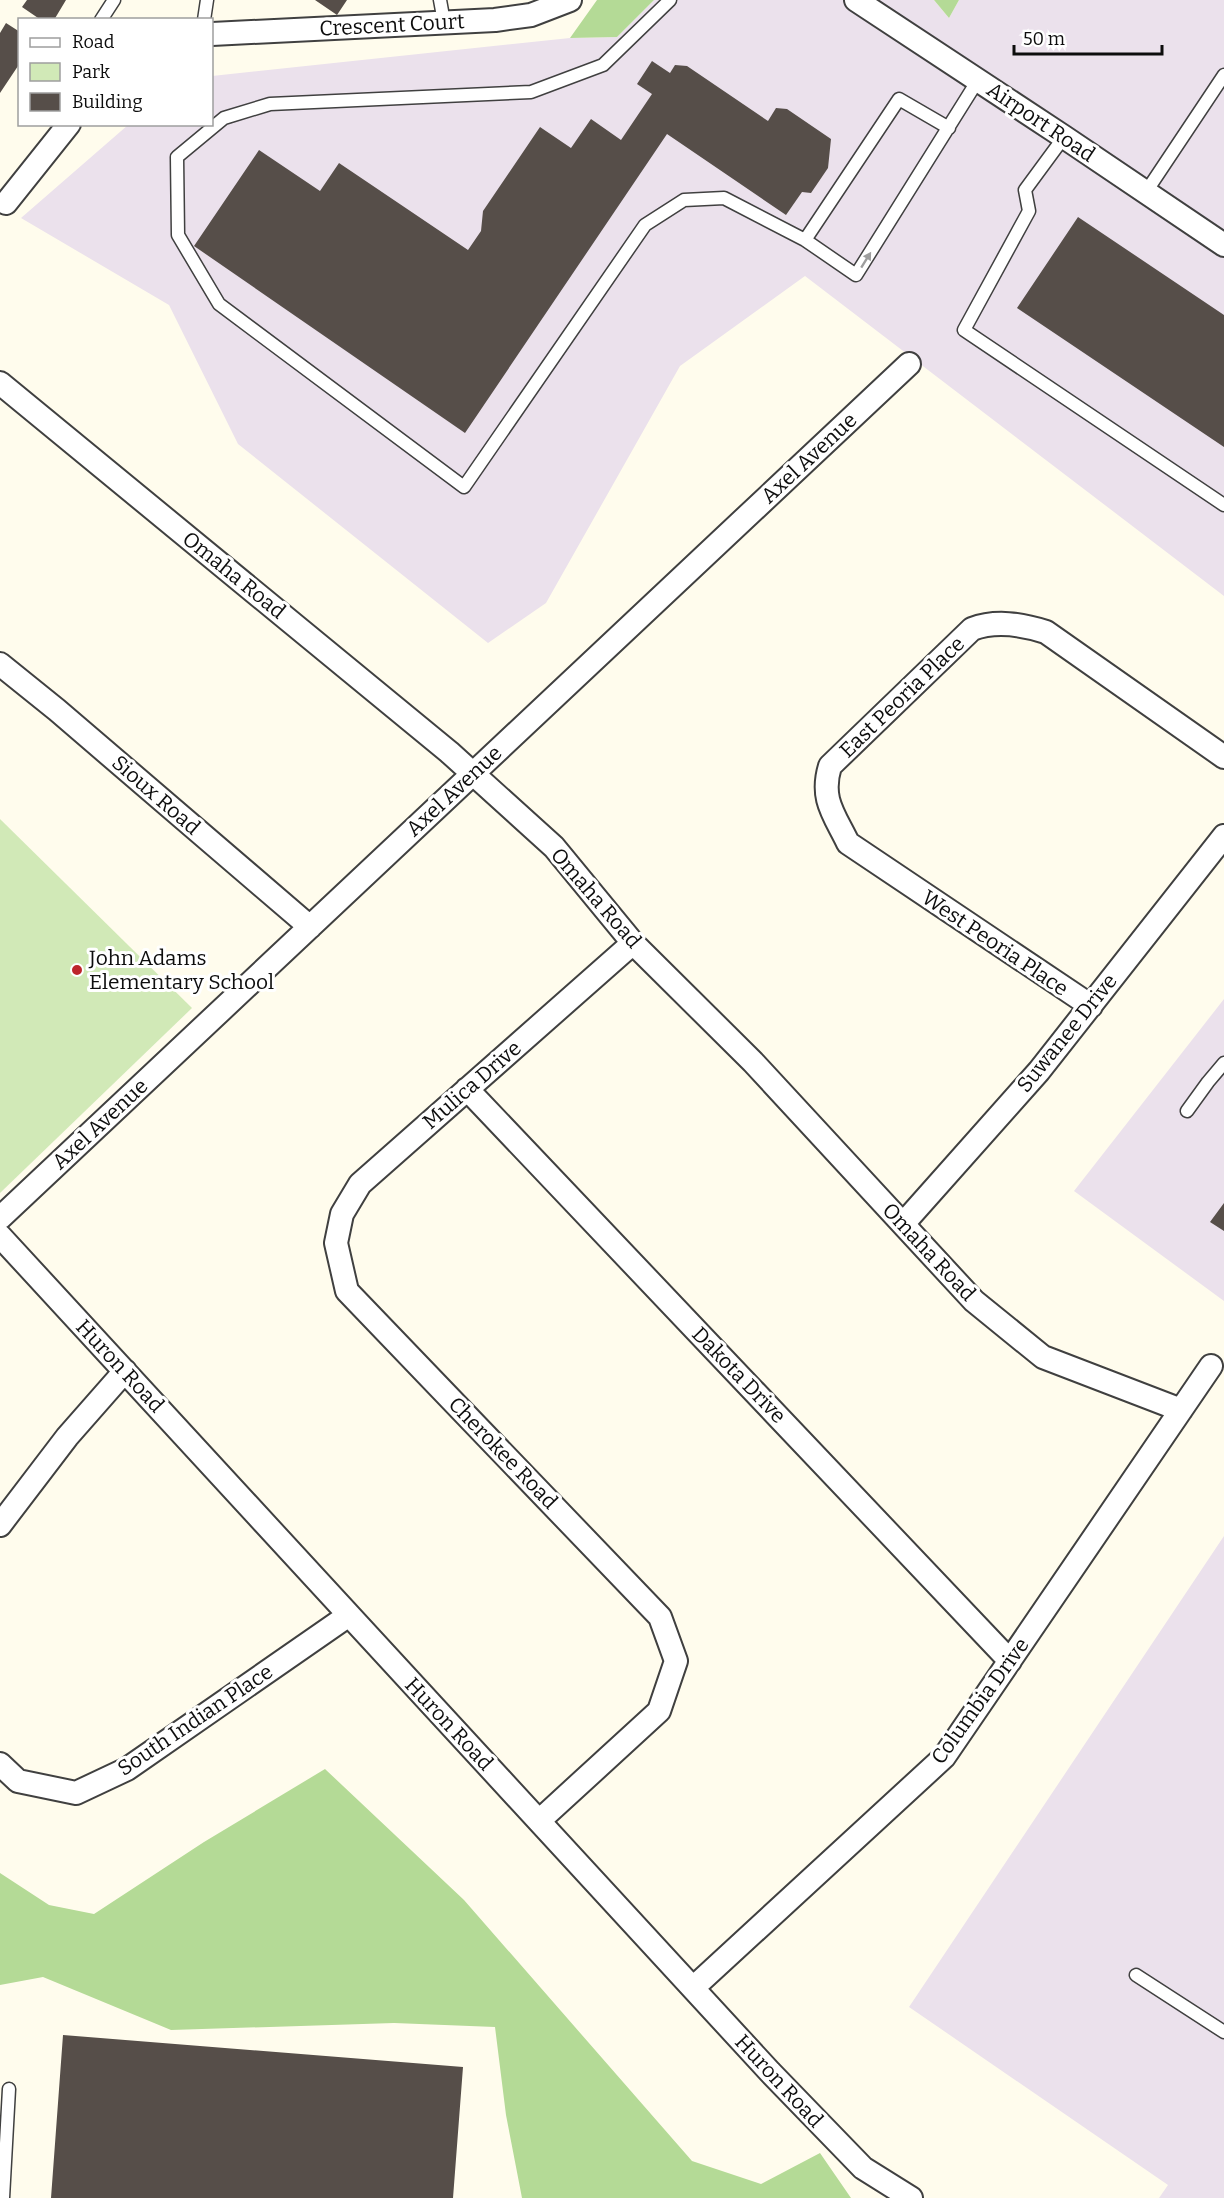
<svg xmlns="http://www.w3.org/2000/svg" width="1224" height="2198" viewBox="0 0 1224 2198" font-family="Bitter,serif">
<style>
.industrial{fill:#ebe1ec}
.green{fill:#d1e9b7}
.forest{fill:#b4da96}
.building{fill:#564e49}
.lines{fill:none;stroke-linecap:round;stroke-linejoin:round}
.service-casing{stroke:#404040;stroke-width:15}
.minor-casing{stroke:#404040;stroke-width:26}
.service{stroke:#fff;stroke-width:12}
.minor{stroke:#fff;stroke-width:22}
.oneway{fill:#9e9e9e}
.poi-dot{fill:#bd252b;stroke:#fff;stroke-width:2}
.labels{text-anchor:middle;stroke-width:6;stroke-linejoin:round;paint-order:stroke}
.street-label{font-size:21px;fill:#0d0d0d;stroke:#fff}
.poi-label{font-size:21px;fill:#0d0d0d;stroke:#fff;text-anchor:start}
</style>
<rect width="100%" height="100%" fill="#fffced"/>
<path class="industrial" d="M 654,0 L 934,0 L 949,18 L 959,0 L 1224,0 L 1224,596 L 805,276 L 680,366 L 546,603 L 488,643 L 238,444 L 169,305 L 21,218 L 128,125 L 212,124 L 212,76 L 570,38 L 617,37 Z
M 1224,999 L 1224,1301 L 1074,1191 Z
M 1224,1536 L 1224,2198 L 1159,2198 L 1168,2185 L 909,2007 Z"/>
<path class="green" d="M 0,819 L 192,1008 L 0,1193 Z"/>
<path class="forest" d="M 597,0 L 654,0 L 617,37 L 570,38 Z
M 934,0 L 959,0 L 949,18 Z
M 325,1769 L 464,1900 L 692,2161 L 761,2184 L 820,2153 L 851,2198 L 522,2198 L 506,2115 L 495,2027 L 394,2023 L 171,2030 L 43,1977 L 0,1985 L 0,1873 L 49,1905 L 94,1914 L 204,1842 Z"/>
<path class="building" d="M 27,0 L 66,0 L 54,20 L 41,20 L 22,7 Z
M 315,0 L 347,0 L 337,15 Z
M 6,23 L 20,32 L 20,63 L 0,93 L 0,33 Z
M 652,61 L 670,73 L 675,65 L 687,66 L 768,121 L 776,108 L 787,109 L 831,139 L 828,168 L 811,193 L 802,192 L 786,215 L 667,134 L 465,433 L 194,246 L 259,150 L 320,191 L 339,163 L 468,250 L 481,231 L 483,211 L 540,127 L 571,148 L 591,119 L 621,140 L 652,94 L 637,84 Z
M 1078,217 L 1224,315 L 1224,447 L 1017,308 Z
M 1224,1203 L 1224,1231 L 1210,1222 Z
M 63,2035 L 463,2067 L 453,2198 L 51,2198 Z"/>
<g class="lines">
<g class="service-casing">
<path id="service" d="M 440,0 L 444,22
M 670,0 L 603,65 L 531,92 L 270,104 L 224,118 L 177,157 L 178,235 L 219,304 L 464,487 L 645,225 L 684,200 L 724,198 L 805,240 L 899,99 L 949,128
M 101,20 L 114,0
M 204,20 L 207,0
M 1064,137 L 1025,190 L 1029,211 L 964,330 L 1224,505
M 1146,192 L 1224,75
M 805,240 L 856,275 L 978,80
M 1187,1111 L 1208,1082 L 1224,1063
M 1136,1975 L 1224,2032
M 3,2198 L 9,2089"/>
</g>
<g class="minor-casing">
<path id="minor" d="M 856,0 L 1064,137 L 1224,245
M 212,34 L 495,20 L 531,15 L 570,0
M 6,203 L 69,124
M 0,383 L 449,752 L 554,847 L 633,943 L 753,1062 L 974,1301 L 1043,1357 L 1181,1410
M 0,664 L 57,710 L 310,927
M 1091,1006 L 848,843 C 834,814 820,799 830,766 L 972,629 C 996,620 1021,624 1046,632 L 1224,757
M 467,1089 L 1010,1661
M 0,1218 L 909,364
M 903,1224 L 1039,1071 L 1224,836
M 0,1236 L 770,2072 L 863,2168 L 911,2198
M 0,1525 L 67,1437 L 125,1371
M 0,1764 L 18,1781 L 76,1793 L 127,1769 L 349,1615
M 539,1821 L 659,1711 L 676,1661 L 660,1617 L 347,1291 L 336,1243 L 342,1214 L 360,1184 L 633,943
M 693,1988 L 944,1757 L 1211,1366"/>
</g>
<use href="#service" class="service"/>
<use href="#minor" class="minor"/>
</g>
<defs><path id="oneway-solid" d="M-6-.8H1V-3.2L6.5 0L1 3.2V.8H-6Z" transform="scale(1.5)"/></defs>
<use class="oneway" href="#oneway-solid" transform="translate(866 260) rotate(-58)"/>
<circle class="poi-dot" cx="77" cy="970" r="6"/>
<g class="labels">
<g class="street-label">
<text transform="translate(392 25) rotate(-3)" y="7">Crescent Court</text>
<text transform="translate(1041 122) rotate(34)" y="7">Airport Road</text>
<text transform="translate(809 458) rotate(-43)" y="7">Axel Avenue</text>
<text transform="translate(234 575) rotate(39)" y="7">Omaha Road</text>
<text transform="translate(902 697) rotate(-44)" y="7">East Peoria Place</text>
<text transform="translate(454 791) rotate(-43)" y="7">Axel Avenue</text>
<text transform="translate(156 795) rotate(41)" y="7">Sioux Road</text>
<text transform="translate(596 898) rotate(49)" y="7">Omaha Road</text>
<text transform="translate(995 943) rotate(34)" y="7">West Peoria Place</text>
<text transform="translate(1067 1033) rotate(-51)" y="7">Suwanee Drive</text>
<text transform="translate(472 1085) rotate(-41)" y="7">Mulica Drive</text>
<text transform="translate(100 1124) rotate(-43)" y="7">Axel Avenue</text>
<text transform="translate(929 1252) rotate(47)" y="7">Omaha Road</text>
<text transform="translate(120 1366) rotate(47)" y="7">Huron Road</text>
<text transform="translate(739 1375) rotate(46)" y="7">Dakota Drive</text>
<text transform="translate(503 1453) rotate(46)" y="7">Cherokee Road</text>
<text transform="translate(980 1701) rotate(-54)" y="7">Columbia Drive</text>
<text transform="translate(195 1720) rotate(-34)" y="7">South Indian Place</text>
<text transform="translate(449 1724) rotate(47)" y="7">Huron Road</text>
<text transform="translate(779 2081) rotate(47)" y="7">Huron Road</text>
</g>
<g class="poi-label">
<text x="89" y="965">John Adams<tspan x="89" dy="24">Elementary School</tspan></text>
</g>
</g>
<rect x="18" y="18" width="195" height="108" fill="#ffffff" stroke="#9e9e9e" stroke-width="1.5"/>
<rect x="30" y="38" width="30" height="9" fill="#ffffff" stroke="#9e9e9e" stroke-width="1.5"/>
<text x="72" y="48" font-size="18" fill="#0d0d0d">Road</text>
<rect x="30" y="63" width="30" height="18" fill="#d1e9b7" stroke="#9e9e9e" stroke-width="1.5"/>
<text x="72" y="78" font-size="18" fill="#0d0d0d">Park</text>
<rect x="30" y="93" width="30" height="18" fill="#564e49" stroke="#9e9e9e" stroke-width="1.5"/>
<text x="72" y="108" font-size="18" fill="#0d0d0d">Building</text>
<path d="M1014 45v9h148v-9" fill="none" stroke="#0d0d0d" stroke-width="3"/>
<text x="1023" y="45" font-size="18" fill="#0d0d0d" stroke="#ffffff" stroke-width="4.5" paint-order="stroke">50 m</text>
</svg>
